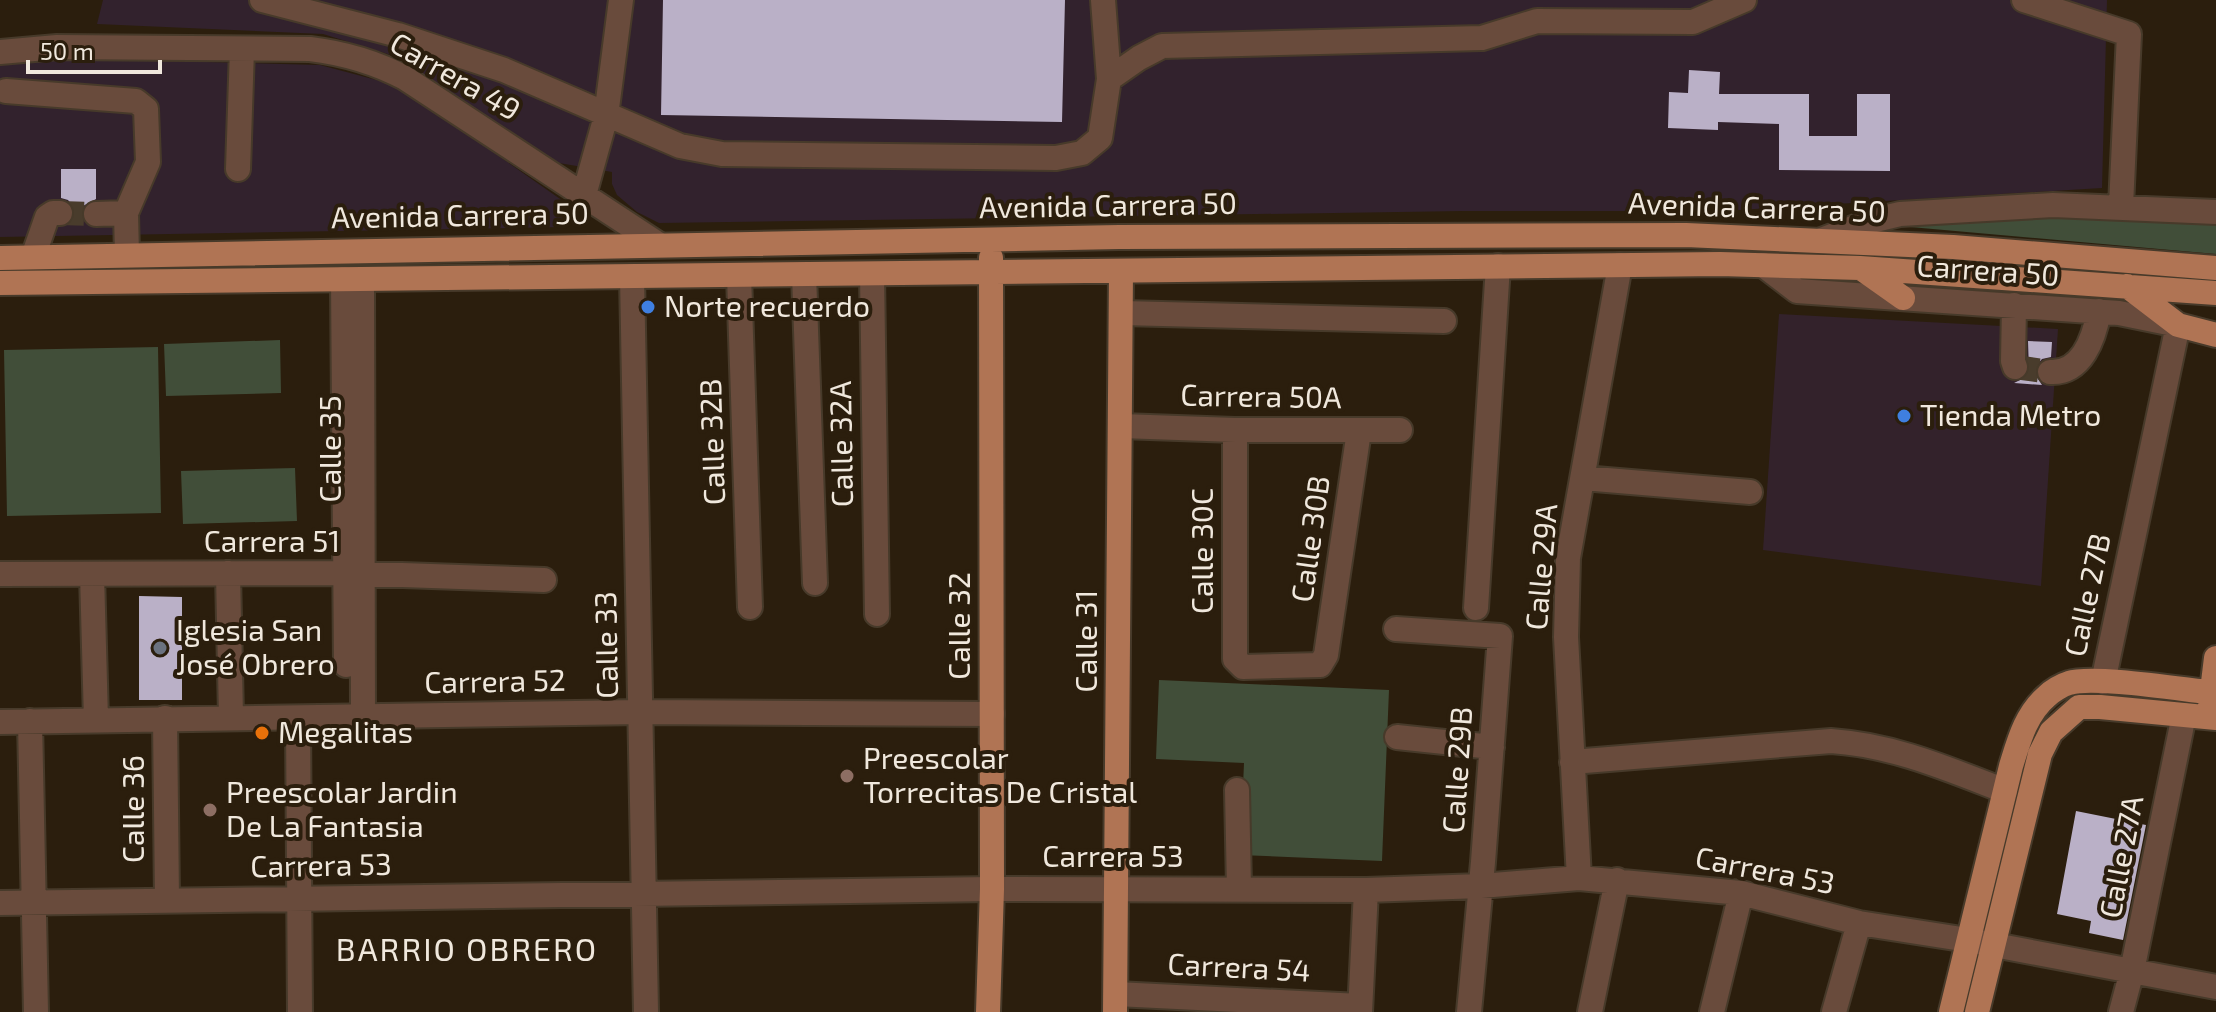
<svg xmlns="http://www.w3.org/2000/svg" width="2216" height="1012" viewBox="0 0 2216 1012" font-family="'Exo 2',sans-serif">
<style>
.commercial{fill:#33222b}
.industrial{fill:#32222d}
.green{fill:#414e39}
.building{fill:#bab0c7}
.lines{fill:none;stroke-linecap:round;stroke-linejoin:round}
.minor-tunnel{stroke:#493c2c;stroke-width:24;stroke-dasharray:24 12;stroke-linecap:butt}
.minor-casing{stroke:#473a2a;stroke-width:28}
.major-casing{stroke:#473a2a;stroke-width:28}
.minor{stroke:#694b3c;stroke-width:24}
.major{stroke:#b07454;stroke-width:24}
.shop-dot{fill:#3f7fe0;stroke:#2b1e0d;stroke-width:3}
.worship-dot{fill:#6b7280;stroke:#2b1e0d;stroke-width:3}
.food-dot{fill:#e8710a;stroke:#2b1e0d;stroke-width:3}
.education-dot{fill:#8d6e63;stroke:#2b1e0d;stroke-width:3}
.labels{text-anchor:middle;stroke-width:8;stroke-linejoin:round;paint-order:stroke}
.street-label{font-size:30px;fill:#f0e8dd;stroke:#2b1e0d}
.poi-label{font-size:30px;fill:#f0e8dd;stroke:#2b1e0d;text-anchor:start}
.neighbourhood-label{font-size:32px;letter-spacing:2px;fill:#f0e8dd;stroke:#2b1e0d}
</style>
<rect width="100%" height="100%" fill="#2b1e0d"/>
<path class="commercial" d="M 1779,314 L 2058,329 L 2041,586 L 1763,550 Z"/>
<path class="industrial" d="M 103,0 L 2107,0 L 2102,188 L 1721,211 L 1463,211 L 659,223 L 637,212 L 617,195 L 612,184 L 612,172 L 553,162 L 391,55 L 323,34 L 97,24 Z
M 49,58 L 320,65 L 399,86 L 563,201 L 562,227 L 0,237 L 0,64 Z"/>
<path class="green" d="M 2060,213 L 2216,223 L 2216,254 L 1899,226 Z
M 280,340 L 281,393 L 166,396 L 164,344 Z
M 158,347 L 161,513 L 7,516 L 4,350 Z
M 295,468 L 297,521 L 183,524 L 181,471 Z
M 1159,680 L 1389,690 L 1382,861 L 1240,855 L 1244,763 L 1156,759 Z"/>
<path class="building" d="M 663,0 L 1065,0 L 1062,122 L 661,115 Z
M 1689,70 L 1720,72 L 1719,94 L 1809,94 L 1809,136 L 1857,136 L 1857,94 L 1890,94 L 1890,171 L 1779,170 L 1779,124 L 1718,122 L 1718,130 L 1668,128 L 1669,92 L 1688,93 Z
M 61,169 L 96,169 L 96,199 L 83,206 L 83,221 L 73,221 L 73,206 L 68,200 L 61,198 Z
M 2028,341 L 2052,342 L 2051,357 L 2042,359 L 2036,366 L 2035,374 L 2042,385 L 2014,383 L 2026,377 L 2029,371 Z
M 139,596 L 182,597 L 182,700 L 139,700 Z
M 2076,811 L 2146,825 L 2123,940 L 2089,933 L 2091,921 L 2057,914 Z"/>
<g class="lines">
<path class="minor-tunnel" d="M 60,213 L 96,214
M 2015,367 L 2050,372"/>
<g class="minor-casing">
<path id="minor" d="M 262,0 L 398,35 L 504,70 L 680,146 L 722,154 L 1056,158 L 1082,153 L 1100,138 L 1109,79 L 1103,0
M 2024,0 L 2129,34 L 2121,206
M 0,52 L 57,47 L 310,49 C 343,53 375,62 405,78 L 658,244
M 1109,79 L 1139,58 L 1162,46 L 1482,38 L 1537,21 L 1693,22 L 1744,0
M 6,91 L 136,101 L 146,109 L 148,162 L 126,213
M 238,169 L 242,49
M 584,195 L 606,116 L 621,0
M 96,214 L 126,213 L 127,255
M 1819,241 L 1871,221 L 1900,214 L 2053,205 L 2216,212
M 33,257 L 47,217 L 53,213 L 60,213
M 1763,265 L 1797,291 L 2119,313 L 2178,325 L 2103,682
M 804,274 L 815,583
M 872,274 L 877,614
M 739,275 L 750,607
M 632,276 L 646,1012
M 343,279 L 346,665
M 362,279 L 363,716
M 2014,305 L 2013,361 L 2015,367
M 1122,313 L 1444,321
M 2050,372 C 2082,374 2094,338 2099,311
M 1121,426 L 1235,430 L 1400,430
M 1235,430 L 1235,659 L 1243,667 L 1320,665 L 1326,655 L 1359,431
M 1583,478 L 1750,492
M 228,573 L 231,717
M 0,574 L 345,573 L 544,580
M 92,574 L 96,720
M 1476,608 L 1498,266
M 1396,629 L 1500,636 L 1483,862 L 1469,1012
M 165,718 L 167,900
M 298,718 L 300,1012
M 30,721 L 36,1012
M 0,722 L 641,712 L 992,714
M 1397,737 L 1492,747
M 1572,762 L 1831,741 C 1893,745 1948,769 2005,791
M 1237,790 L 1239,888
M 1579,878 L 1566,637 L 1568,558 L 1620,265
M 0,903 L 992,889 L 1366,890 L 1481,886 L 1579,878 L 1741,893 L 1859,923 L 1968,940 L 2216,987
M 1116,994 L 1360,1006
M 1360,1012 L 1366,890
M 1590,1012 L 1617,880
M 1712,1012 L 1741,893
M 1834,1012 L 1859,923
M 2121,1012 L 2132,971 L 2184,715"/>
</g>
<g class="major-casing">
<path id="major" d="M 0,258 L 1119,237 L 1686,235 L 1953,247 L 2216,268
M 1862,269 L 1903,298
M 0,283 L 1720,264 L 1860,268 L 2216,293
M 2127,286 L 2178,325 L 2216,335
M 2210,707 L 2216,658
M 988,1012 L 992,889 L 991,258
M 1115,1012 L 1121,271
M 1951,1012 L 2011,766 C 2019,740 2026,714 2047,696 C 2052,691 2062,685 2069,683 C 2093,675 2185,690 2216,693
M 1977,1012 L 2040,754 L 2051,732 L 2079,707 L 2100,707 L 2216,718"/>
</g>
<use href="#minor" class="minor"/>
<use href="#major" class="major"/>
</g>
<g class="shop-dot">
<circle cx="648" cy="307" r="8"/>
<circle cx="1904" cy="416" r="8"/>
</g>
<circle class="worship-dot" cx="160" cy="648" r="8"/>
<circle class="food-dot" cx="262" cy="733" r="8"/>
<g class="education-dot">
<circle cx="847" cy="776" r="8"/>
<circle cx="210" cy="810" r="8"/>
</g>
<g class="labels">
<g class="street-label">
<text transform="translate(455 77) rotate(30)" y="10">Carrera 49</text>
<text transform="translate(1108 206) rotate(-1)" y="10">Avenida Carrera 50</text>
<text transform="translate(1757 208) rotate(2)" y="10">Avenida Carrera 50</text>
<text transform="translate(460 216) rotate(-1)" y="10">Avenida Carrera 50</text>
<text transform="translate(1988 271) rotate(4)" y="10">Carrera 50</text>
<text transform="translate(1261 397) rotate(1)" y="10">Carrera 50A</text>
<text transform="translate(713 442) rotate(-92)" y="10">Calle 32B</text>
<text transform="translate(842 444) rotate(-91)" y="10">Calle 32A</text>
<text transform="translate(331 449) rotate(-90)" y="10">Calle 35</text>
<text transform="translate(1311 539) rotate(-82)" y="10">Calle 30B</text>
<text x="272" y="552">Carrera 51</text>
<text transform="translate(1203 551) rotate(-90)" y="10">Calle 30C</text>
<text transform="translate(1542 567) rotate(-85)" y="10">Calle 29A</text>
<text transform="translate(2088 595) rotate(-78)" y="10">Calle 27B</text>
<text transform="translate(960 626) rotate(-90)" y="10">Calle 32</text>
<text transform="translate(1087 641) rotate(-90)" y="10">Calle 31</text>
<text transform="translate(607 645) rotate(-91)" y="10">Calle 33</text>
<text transform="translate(495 682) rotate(-1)" y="10">Carrera 52</text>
<text transform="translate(1458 770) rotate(-86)" y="10">Calle 29B</text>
<text transform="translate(134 809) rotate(-90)" y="10">Calle 36</text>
<text x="1113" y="867">Carrera 53</text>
<text transform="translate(2122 857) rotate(-79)" y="10">Calle 27A</text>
<text transform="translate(321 866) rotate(-1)" y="10">Carrera 53</text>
<text transform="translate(1765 871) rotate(11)" y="10">Carrera 53</text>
<text transform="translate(1239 968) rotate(3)" y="10">Carrera 54</text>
</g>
<g class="poi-label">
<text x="664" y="317">Norte recuerdo</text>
<text x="1920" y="426">Tienda Metro</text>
<text x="176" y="641">Iglesia San<tspan x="176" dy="34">José Obrero</tspan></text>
<text x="278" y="743">Megalitas</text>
<text x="863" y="769">Preescolar<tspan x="863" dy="34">Torrecitas De Cristal</tspan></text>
<text x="226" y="803">Preescolar Jardin<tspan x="226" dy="34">De La Fantasia</tspan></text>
</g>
<g class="neighbourhood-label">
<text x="467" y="961">BARRIO OBRERO</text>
</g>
</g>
<path d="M28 60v12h132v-12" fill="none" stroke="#f0e8dd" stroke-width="4"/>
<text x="40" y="60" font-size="24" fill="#f0e8dd" stroke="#2b1e0d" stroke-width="6" paint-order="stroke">50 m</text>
</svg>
